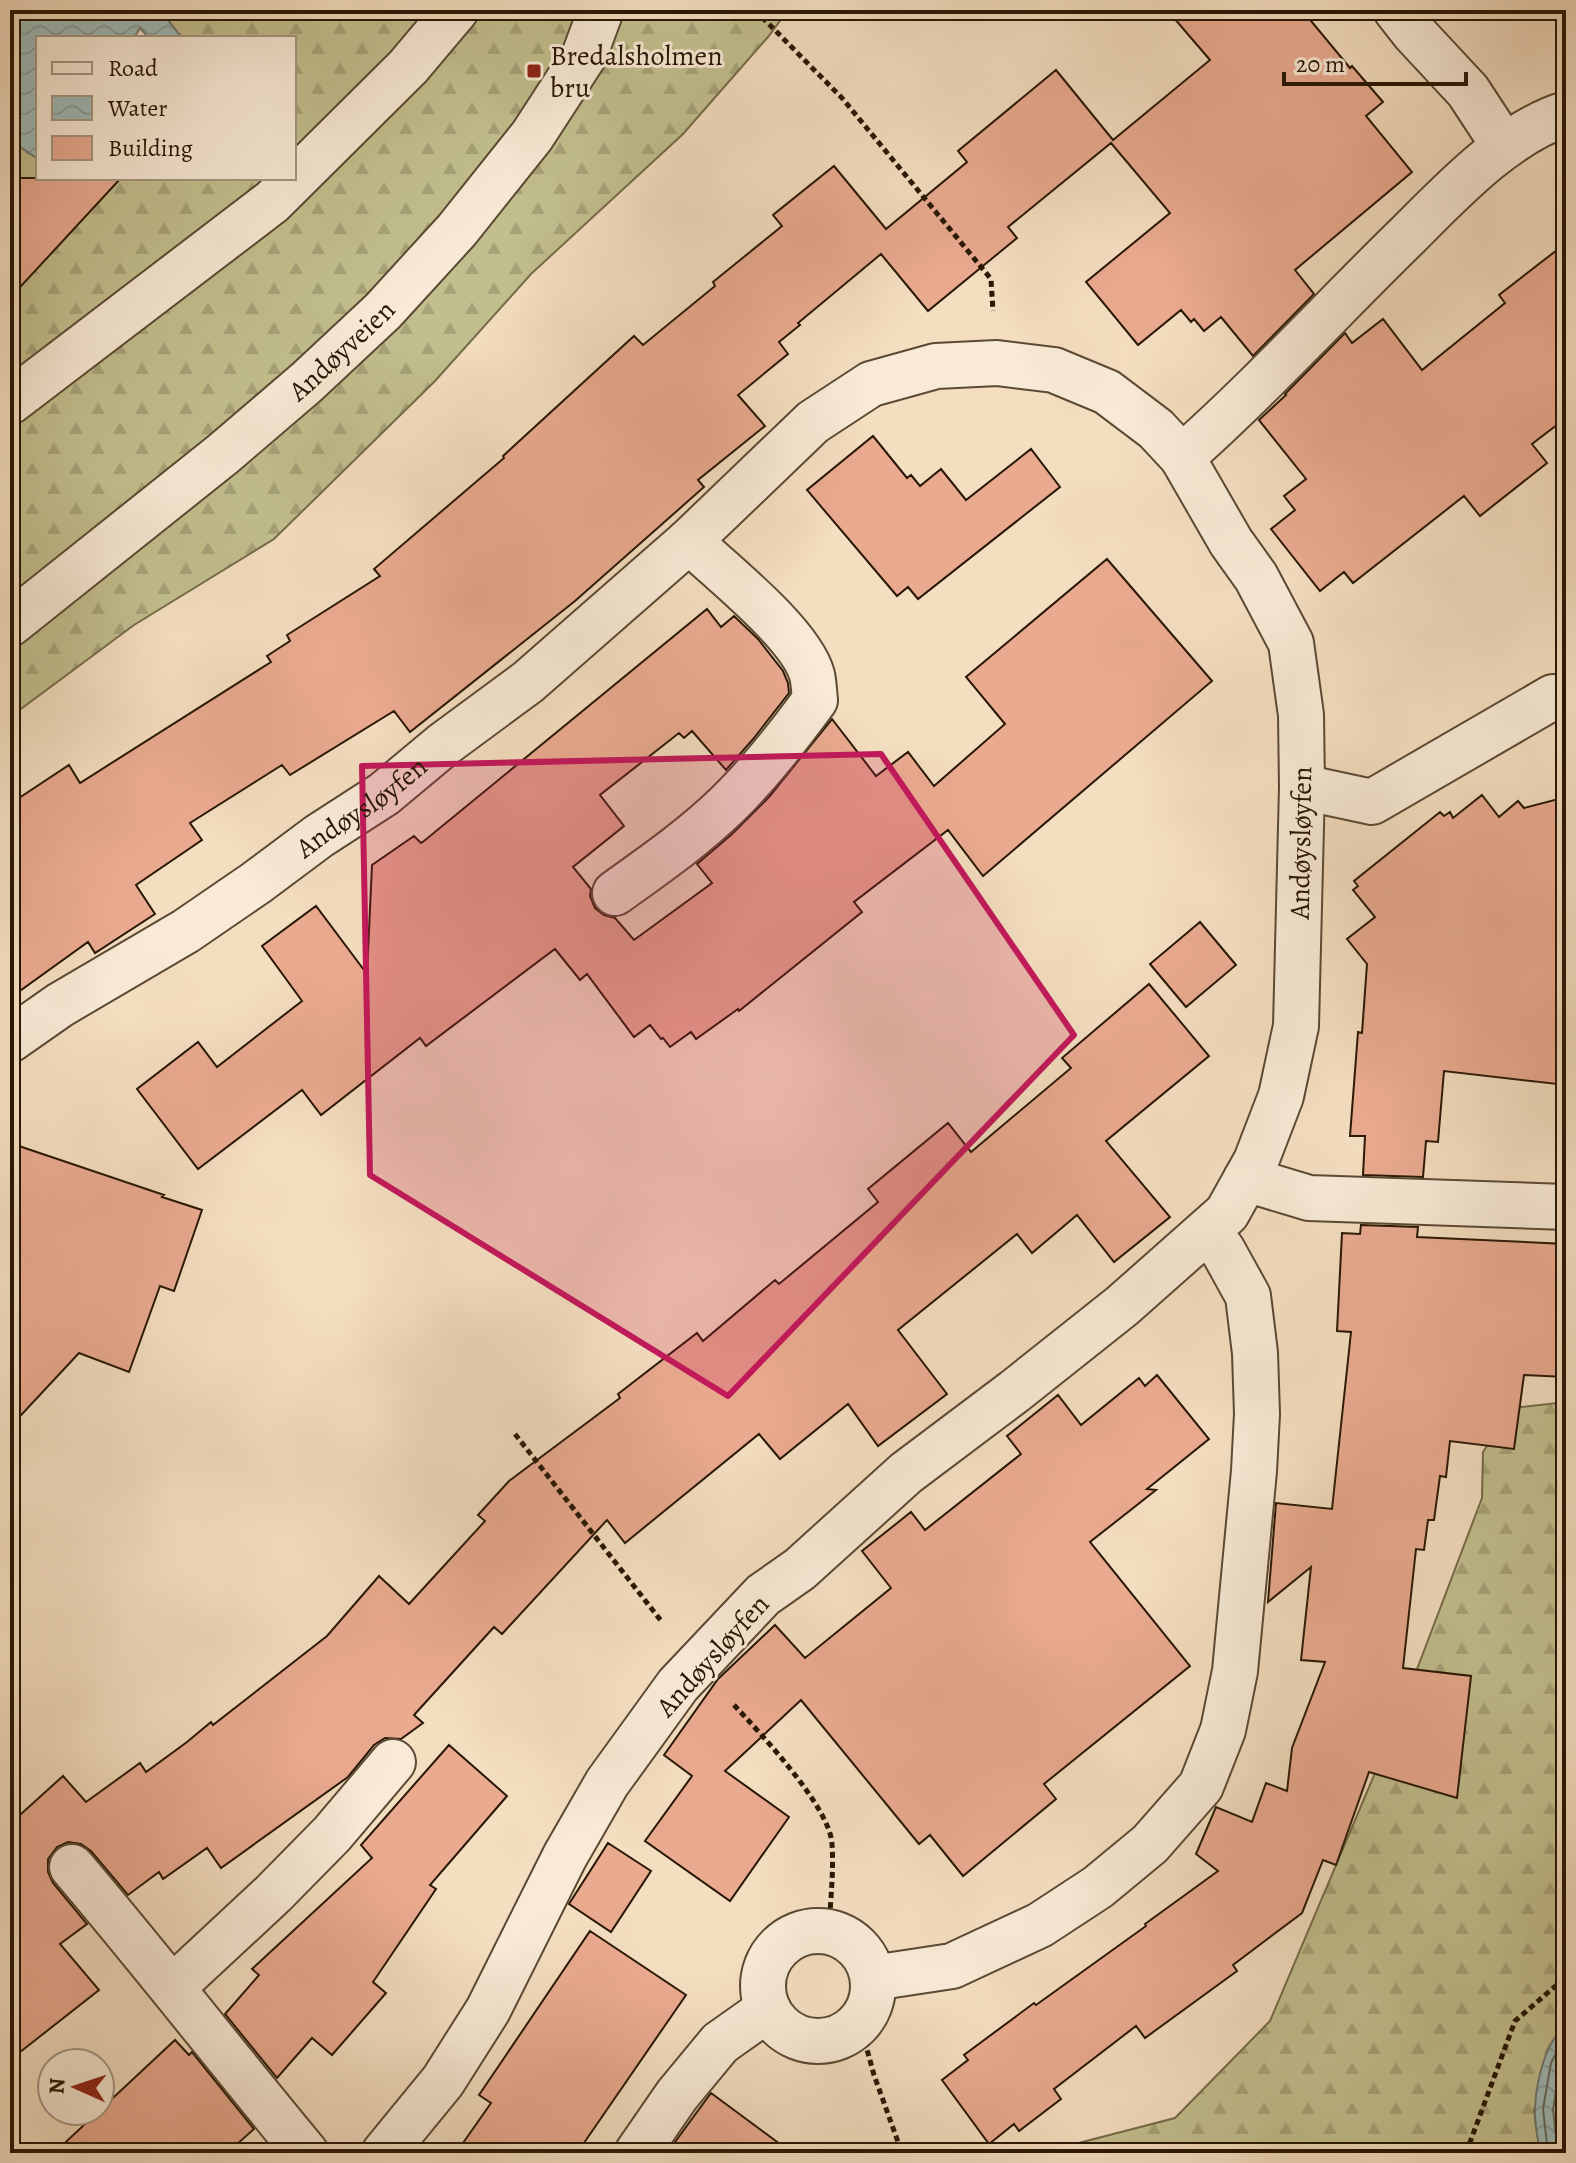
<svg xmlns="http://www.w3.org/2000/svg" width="1576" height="2163" viewBox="0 0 1576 2163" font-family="Alegreya,serif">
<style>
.forest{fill:url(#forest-firs);stroke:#756b49;stroke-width:2}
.water{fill:url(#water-waves);stroke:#6f7971;stroke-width:2}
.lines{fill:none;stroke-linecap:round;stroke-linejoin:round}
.shore{stroke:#63695e;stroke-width:2}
.building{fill:#eaaa90;stroke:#281704;stroke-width:2}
.minor-casing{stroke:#5b4933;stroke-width:48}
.path{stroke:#281704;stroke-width:5;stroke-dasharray:6 4;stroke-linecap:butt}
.minor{stroke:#f8ead6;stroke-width:44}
.marked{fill:#c2185b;fill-opacity:0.2;stroke:#c2185b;stroke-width:6;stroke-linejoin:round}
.poi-dot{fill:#8f2418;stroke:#f8ead6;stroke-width:3}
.labels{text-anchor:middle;stroke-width:6;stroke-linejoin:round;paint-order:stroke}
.poi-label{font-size:28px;fill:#281704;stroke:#f8ead6;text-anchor:start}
.street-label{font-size:28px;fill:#281704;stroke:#f8ead6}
</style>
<defs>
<pattern id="forest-firs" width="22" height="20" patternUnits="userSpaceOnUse" patternTransform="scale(2)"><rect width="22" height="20" fill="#c2bf8e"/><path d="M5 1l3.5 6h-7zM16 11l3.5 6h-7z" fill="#a7a379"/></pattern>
<pattern id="water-waves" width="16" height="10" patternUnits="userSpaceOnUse" patternTransform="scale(2)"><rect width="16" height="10" fill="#9ebbb9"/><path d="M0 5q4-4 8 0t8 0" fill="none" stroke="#88a09d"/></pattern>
</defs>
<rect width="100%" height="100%" fill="#f4dec0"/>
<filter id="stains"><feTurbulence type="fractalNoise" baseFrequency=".0025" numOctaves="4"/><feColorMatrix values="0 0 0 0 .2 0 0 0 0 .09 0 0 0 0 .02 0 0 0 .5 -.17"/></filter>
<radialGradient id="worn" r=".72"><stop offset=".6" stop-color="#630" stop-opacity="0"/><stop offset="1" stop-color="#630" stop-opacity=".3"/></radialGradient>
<path class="forest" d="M 160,10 L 788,10 L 768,37 L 683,134 L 531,274 L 435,381 L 274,539 L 134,625 L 10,717 L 10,140 L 38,159 L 38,178 L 294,178 L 294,38 L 182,38 Z
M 1566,1402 L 1566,2026 L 1559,2031 L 1534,2110 L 1540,2153 L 1040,2153 L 1175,2118 L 1270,2021 L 1400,1714 L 1482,1498 L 1483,1452 L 1512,1408 Z"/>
<path class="water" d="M 10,10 L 160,10 L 182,38 L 149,38 L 140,28 L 134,38 L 38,38 L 38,159 L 10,140 Z
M 1566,2026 L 1566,2153 L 1540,2153 C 1538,2139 1534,2122 1535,2108 C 1536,2084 1545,2040 1566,2026 Z"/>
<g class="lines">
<path class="shore" d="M 1548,2153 L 1543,2109 L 1551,2063 L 1566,2035
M 1558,2153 L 1553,2110 L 1560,2066 L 1566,2055"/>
</g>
<path class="building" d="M 1167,10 L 1302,10 L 1350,68 L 1352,66 L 1383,102 L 1366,116 L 1412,172 L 1295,270 L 1314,294 L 1253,356 L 1221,317 L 1204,331 L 1194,319 L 1191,322 L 1181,310 L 1138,345 L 1086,282 L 1170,213 L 1111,143 L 1008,227 L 1017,238 L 928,311 L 881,254 L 798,323 L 800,325 L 779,342 L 788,354 L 738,395 L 765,426 L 698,480 L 704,487 L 575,601 L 410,732 L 394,711 L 290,775 L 282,765 L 190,823 L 202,840 L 136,885 L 155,914 L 95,953 L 88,942 L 10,998 L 10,804 L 69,765 L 80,783 L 271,662 L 267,656 L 290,641 L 287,635 L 380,576 L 374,569 L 504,458 L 503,456 L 634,336 L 643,345 L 715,286 L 713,282 L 782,226 L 773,215 L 834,166 L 886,229 L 967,162 L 958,151 L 1056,70 L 1113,140 L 1210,60 Z
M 10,178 L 121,178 L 10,298 Z
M 1566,243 L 1566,418 L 1532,444 L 1547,463 L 1480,516 L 1464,496 L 1353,583 L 1344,572 L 1320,591 L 1271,529 L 1295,510 L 1284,496 L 1306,479 L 1259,420 L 1286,395 L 1285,394 L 1345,333 L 1352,343 L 1383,319 L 1422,370 L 1505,303 L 1499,295 Z
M 873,436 L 907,478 L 911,475 L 920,486 L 941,469 L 966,500 L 1031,449 L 1060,487 L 918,599 L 908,587 L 897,596 L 807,490 Z
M 1107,559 L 1212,681 L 983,876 L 948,830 L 854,902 L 862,912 L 739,1011 L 738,1009 L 696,1039 L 691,1032 L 670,1047 L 663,1038 L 661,1039 L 650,1025 L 634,1037 L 587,974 L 580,980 L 555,949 L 426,1046 L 420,1038 L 321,1115 L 302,1090 L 198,1169 L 137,1089 L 198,1042 L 217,1067 L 302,1001 L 262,946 L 316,906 L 367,974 L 372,865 L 414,836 L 421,843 L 424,841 L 707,609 L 721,627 L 734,616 L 758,639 L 783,671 L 788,683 L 789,693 L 754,738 L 726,770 L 692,731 L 684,738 L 679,733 L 600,795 L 624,826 L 573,867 L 591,889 L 590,896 L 595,908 L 604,915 L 615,918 L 634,940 L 712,883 L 697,864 L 731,835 L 769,797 L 832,719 L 876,776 L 908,752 L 934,786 L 1005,724 L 966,677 Z
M 1482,795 L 1499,817 L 1518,801 L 1524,808 L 1566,797 L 1566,1085 L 1444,1071 L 1438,1142 L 1426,1141 L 1423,1177 L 1363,1175 L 1365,1136 L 1350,1136 L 1358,1032 L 1362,1033 L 1367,964 L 1347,939 L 1375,917 L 1353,890 L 1358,886 L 1354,881 L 1440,812 L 1444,816 L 1450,812 L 1453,818 Z
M 1200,922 L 1236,965 L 1186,1007 L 1150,964 Z
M 1149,984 L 1209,1056 L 1106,1141 L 1170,1217 L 1114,1262 L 1077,1215 L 1032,1253 L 1017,1234 L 898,1330 L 947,1394 L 878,1446 L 848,1404 L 780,1459 L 759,1434 L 625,1543 L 607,1520 L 502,1634 L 494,1627 L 414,1715 L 423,1723 L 401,1739 L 385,1738 L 374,1745 L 348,1777 L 221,1868 L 207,1848 L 163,1879 L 159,1872 L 128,1895 L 91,1851 L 81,1844 L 68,1842 L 57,1847 L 48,1859 L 48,1872 L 53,1883 L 87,1924 L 60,1944 L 99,1990 L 10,2060 L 10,1824 L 63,1776 L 86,1802 L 140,1763 L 146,1772 L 187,1742 L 211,1722 L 213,1725 L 327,1636 L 379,1576 L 409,1604 L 485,1521 L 478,1515 L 509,1481 L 620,1398 L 618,1394 L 697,1333 L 703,1341 L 775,1280 L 779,1284 L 878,1202 L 868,1189 L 948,1123 L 971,1152 L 1071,1068 L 1062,1058 Z
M 10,1143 L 164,1195 L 162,1197 L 202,1210 L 174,1291 L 160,1286 L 129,1372 L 79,1353 L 10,1427 Z
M 1361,1225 L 1418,1227 L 1417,1237 L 1566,1244 L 1566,1377 L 1524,1375 L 1514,1449 L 1450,1441 L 1446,1477 L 1440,1476 L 1434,1520 L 1428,1520 L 1424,1550 L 1416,1549 L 1403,1668 L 1471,1676 L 1457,1798 L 1369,1772 L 1336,1865 L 1323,1860 L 1302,1913 L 1233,1965 L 1237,1971 L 1145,2038 L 1136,2026 L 1054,2089 L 1061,2099 L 1019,2131 L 1014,2124 L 989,2144 L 942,2080 L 968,2060 L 964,2055 L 1034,2003 L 1036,2005 L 1146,1926 L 1145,1924 L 1218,1871 L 1196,1854 L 1216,1807 L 1252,1822 L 1266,1783 L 1287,1791 L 1292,1748 L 1325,1662 L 1301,1660 L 1311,1567 L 1268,1602 L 1276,1503 L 1332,1509 L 1351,1332 L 1337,1331 L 1342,1233 L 1360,1234 Z
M 1157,1375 L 1209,1439 L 1147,1489 L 1156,1490 L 1090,1542 L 1190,1666 L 1044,1784 L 1056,1799 L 963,1876 L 930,1835 L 919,1844 L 801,1700 L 725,1771 L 789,1817 L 730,1901 L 645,1841 L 692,1776 L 664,1755 L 718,1679 L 775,1625 L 805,1658 L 891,1588 L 862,1551 L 911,1512 L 925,1530 L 1021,1454 L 1007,1436 L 1058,1395 L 1081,1425 L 1139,1378 L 1145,1386 Z
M 449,1745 L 507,1796 L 430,1885 L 436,1889 L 373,1982 L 386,1993 L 332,2055 L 312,2038 L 277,2078 L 225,2014 L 259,1975 L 252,1969 L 372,1858 L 361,1845 Z
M 608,1843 L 651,1871 L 611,1932 L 569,1904 Z
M 590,1931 L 686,1995 L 577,2153 L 456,2153 L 491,2103 L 479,2095 Z
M 175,2040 L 189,2055 L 192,2052 L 254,2129 L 227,2153 L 54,2153 Z
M 711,2093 L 792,2153 L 667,2153 Z"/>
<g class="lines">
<g class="minor-casing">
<g id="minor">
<path d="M 1396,10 L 1414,33 L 1468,91 L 1504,146"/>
<path d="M 10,402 L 272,202 L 408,67 L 456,10"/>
<path d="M 1182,457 C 1261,387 1332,309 1408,235 C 1451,192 1507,132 1566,114"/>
<path id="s1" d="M 10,624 L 223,454 L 307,382 L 383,311 L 457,230 L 532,136 L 584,56 L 601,10"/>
<path d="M 1302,787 L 1372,802 L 1553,697"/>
<path d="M 615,893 C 654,865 693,838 727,805 C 760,773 788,737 815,700 C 814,692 814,683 812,675 C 801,634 721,571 689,541"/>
<path id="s2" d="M 10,1040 L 60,1005 L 186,931 L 256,883 L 319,836 L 384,794 L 444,744 L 528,682 L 689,541 L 813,422 L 871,384 L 936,366 L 997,363 L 1054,370 L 1107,392 L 1156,429 L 1182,457 L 1231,542 L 1256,577 L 1291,643 L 1301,715 L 1302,787 L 1296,1026 L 1281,1096 L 1256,1161 L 1227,1213 L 1122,1306 L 1015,1391 L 906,1473 L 800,1569 L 763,1595 L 678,1685 L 607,1783 L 565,1856 L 488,2010 L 443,2081 L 384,2153"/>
<path d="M 1246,1179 L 1309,1198 L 1566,1207"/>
<path d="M 72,1867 C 152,1961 227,2058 306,2153"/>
<circle cx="818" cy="1986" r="55"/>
<path d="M 873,1978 L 952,1966 L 1040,1925 L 1098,1887 L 1150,1844 L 1201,1786 L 1223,1730 L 1235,1671 L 1254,1471 L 1257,1414 L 1255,1353 L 1248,1296 L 1222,1249 L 1203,1235"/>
<path d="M 173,1987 L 273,1894 L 332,1834 L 393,1762"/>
<path d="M 637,2153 L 677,2095 L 720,2043 L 768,2009"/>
</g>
</g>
<path class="path" d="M 755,10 L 842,98 L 991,279 L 993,311
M 515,1434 L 662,1622
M 734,1705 C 761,1734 830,1807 832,1844 C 834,1873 830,1903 829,1931
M 862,2031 L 874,2075 L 902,2153
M 1466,2153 L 1515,2021 L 1566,1977"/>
<use href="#minor" class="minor"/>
</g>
<path class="marked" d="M 881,754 L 1074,1035 L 728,1396 L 370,1175 L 362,766 Z"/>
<rect class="poi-dot" x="526" y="63" width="16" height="16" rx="4"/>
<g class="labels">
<g class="poi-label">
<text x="550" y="65">Bredalsholmen<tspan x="550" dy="32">bru</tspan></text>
</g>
<g class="street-label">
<text dy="10" stroke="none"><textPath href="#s1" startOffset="430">Andøyveien</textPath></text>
<text dy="10" stroke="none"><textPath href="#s2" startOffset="422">Andøysløyfen</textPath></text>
<text transform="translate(1300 843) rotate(-89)" y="10">Andøysløyfen</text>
<text transform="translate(712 1655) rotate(-48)" y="10">Andøysløyfen</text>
</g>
</g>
<rect width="1576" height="2163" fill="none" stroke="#f4dec0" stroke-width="40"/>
<rect x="12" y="12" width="1552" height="2139" fill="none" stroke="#281704" stroke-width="4"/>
<rect x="20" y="20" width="1536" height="2123" fill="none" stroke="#281704" stroke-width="2"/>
<rect x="36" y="36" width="260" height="144" fill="#f8ead6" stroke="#a59682" stroke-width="2"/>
<rect x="52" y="62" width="40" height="12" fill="#f8ead6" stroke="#a59682" stroke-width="2"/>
<text x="108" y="76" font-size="24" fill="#281704">Road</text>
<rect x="52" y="96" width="40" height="24" fill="url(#water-waves)" stroke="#a59682" stroke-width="2"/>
<text x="108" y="116" font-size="24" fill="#281704">Water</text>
<rect x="52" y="136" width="40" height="24" fill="#eaaa90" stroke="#a59682" stroke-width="2"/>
<text x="108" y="156" font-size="24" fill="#281704">Building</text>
<g transform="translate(76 2087) rotate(273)"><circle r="38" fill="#f8ead6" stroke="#a59682" stroke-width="2"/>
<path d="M0-6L14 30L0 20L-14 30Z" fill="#8f2418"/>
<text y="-12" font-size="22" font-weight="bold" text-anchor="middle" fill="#281704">N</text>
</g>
<path d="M1284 72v12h182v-12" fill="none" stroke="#281704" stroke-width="4"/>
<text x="1296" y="72" font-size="24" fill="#281704" stroke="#f8ead6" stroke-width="6" paint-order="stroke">20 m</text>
<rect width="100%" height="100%" filter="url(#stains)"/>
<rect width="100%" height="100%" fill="url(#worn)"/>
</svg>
